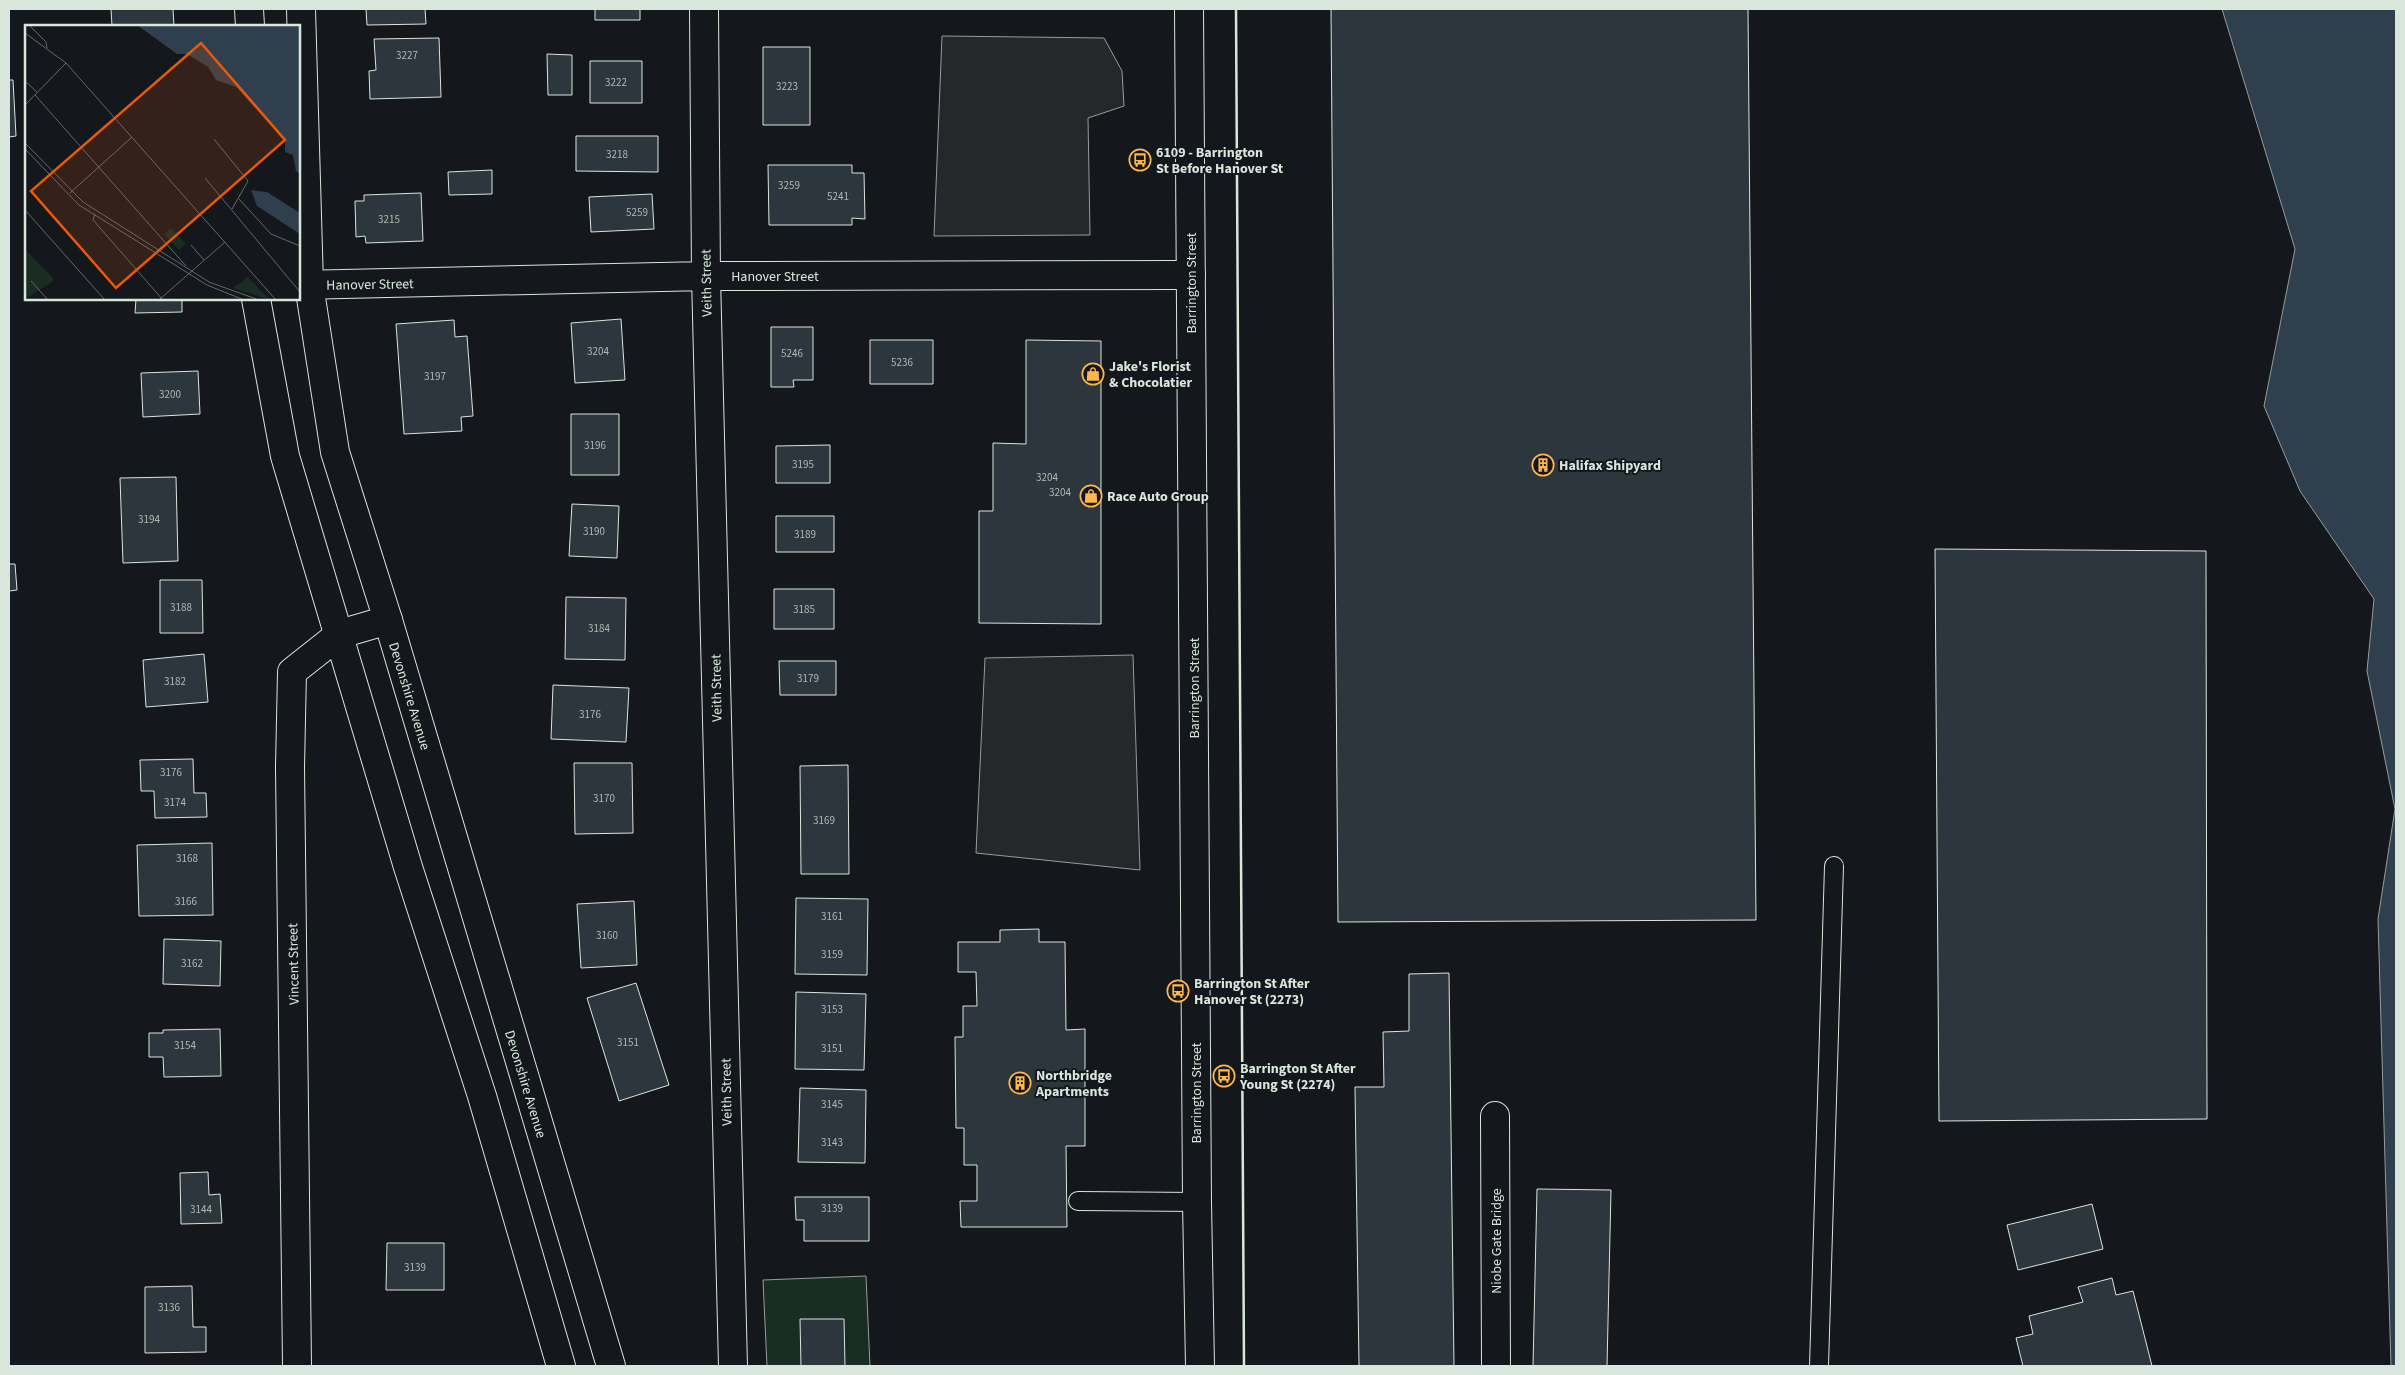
<svg xmlns="http://www.w3.org/2000/svg" width="2405" height="1375" viewBox="0 0 2405 1375" font-family="'Source Sans 3',sans-serif">
<style>
.green{fill:#1a2d24;stroke:#939e99}
.parking{fill:#24282b;stroke:#939e99}
.water{fill:#2f3f4d;stroke:#939e99}
.building{fill:#2c363c;stroke:#d8e6dc}
.lines{fill:none;stroke-linecap:round;stroke-linejoin:round}
.service-casing{stroke:#d8e6dc;stroke-width:20}
.minor-casing{stroke:#d8e6dc;stroke-width:30}
.tertiary-casing{stroke:#d8e6dc;stroke-width:30}
.primary-casing{stroke:#d8e6dc;stroke-width:30}
.service{stroke:#14181c;stroke-width:18}
.minor{stroke:#14181c;stroke-width:28}
.tertiary{stroke:#14181c;stroke-width:28}
.primary{stroke:#14181c;stroke-width:28}
.wall{stroke:#d8e6dc;stroke-width:2.5}
.labels{text-anchor:middle;stroke-width:4;stroke-linejoin:round;paint-order:stroke}
.number-label{font-size:11px;fill:#adbab4}
.poi-label{font-size:14px;font-weight:bold;fill:#d8e6dc;stroke:#14181c;text-anchor:start}
.street-label{font-size:14px;fill:#d8e6dc;stroke:#14181c}
.inset-road{fill:none;stroke:#626a69;stroke-width:1}
.view{fill:#e8590c;fill-opacity:0.15;stroke:#e8590c;stroke-width:2.5}
.inset-edge{fill:none;stroke:#d8e6dc;stroke-width:2.5}
</style>
<rect width="100%" height="100%" fill="#14181c"/>
<path class="green" d="M 866,1276 L 870,1366 L 767,1366 L 763,1280 Z"/>
<path class="parking" d="M 942,36 L 1104,38 L 1122,71 L 1124,106 L 1088,118 L 1090,235 L 934,236 Z
M 1133,655 L 1140,870 L 976,853 L 985,658 Z"/>
<path class="water" d="M 2222,9 L 2396,9 L 2396,1366 L 2391,1366 L 2378,919 L 2395,809 L 2367,671 L 2374,599 L 2300,491 L 2264,406 L 2295,249 Z"/>
<path class="building" d="M 111,9 L 173,9 L 174,26 L 112,26 Z
M 366,9 L 425,9 L 426,24 L 367,25 Z
M 595,9 L 640,9 L 640,20 L 595,20 Z
M 1331,9 L 1748,9 L 1756,920 L 1338,922 Z
M 439,38 L 441,97 L 370,99 L 369,71 L 376,70 L 374,39 Z
M 763,47 L 810,47 L 810,125 L 763,125 Z
M 547,54 L 572,55 L 572,95 L 548,95 Z
M 590,61 L 642,61 L 642,103 L 590,103 Z
M 9,80 L 13,80 L 16,136 L 9,137 Z
M 576,136 L 658,136 L 658,172 L 576,171 Z
M 768,165 L 852,165 L 852,173 L 864,173 L 865,219 L 852,218 L 852,225 L 769,225 Z
M 492,170 L 492,194 L 449,195 L 448,172 Z
M 421,193 L 423,241 L 366,243 L 365,236 L 356,237 L 355,201 L 364,201 L 364,195 Z
M 652,194 L 654,229 L 591,232 L 589,197 Z
M 136,299 L 182,299 L 182,312 L 135,313 Z
M 621,319 L 625,380 L 575,383 L 571,323 Z
M 454,320 L 455,337 L 467,336 L 473,416 L 461,417 L 462,431 L 404,434 L 396,324 Z
M 771,327 L 813,327 L 813,380 L 793,380 L 794,387 L 771,387 Z
M 870,340 L 933,340 L 933,384 L 870,384 Z
M 1026,340 L 1101,341 L 1101,624 L 979,623 L 979,511 L 993,511 L 993,443 L 1026,444 Z
M 198,371 L 200,414 L 143,417 L 141,373 Z
M 571,414 L 619,414 L 619,475 L 571,475 Z
M 830,445 L 830,483 L 776,483 L 776,446 Z
M 176,477 L 178,561 L 123,563 L 120,478 Z
M 572,504 L 619,506 L 617,558 L 569,556 Z
M 776,516 L 834,516 L 834,552 L 776,552 Z
M 1935,549 L 2206,551 L 2207,1119 L 1939,1121 Z
M 9,564 L 15,564 L 17,590 L 9,591 Z
M 160,580 L 202,580 L 203,633 L 160,633 Z
M 774,589 L 834,589 L 834,629 L 774,629 Z
M 566,597 L 626,598 L 625,660 L 565,659 Z
M 204,654 L 208,702 L 146,707 L 143,660 Z
M 779,661 L 836,661 L 836,695 L 780,695 Z
M 553,685 L 629,688 L 626,742 L 551,739 Z
M 193,759 L 194,793 L 206,793 L 207,817 L 155,818 L 154,791 L 141,791 L 140,760 Z
M 574,763 L 632,763 L 633,833 L 575,834 Z
M 848,765 L 849,874 L 801,874 L 800,766 Z
M 212,843 L 213,915 L 139,916 L 137,845 Z
M 796,898 L 868,899 L 867,975 L 795,974 Z
M 634,901 L 637,965 L 581,968 L 577,904 Z
M 1039,929 L 1039,942 L 1065,942 L 1066,1030 L 1085,1029 L 1085,1146 L 1066,1146 L 1067,1227 L 961,1227 L 960,1201 L 977,1201 L 977,1165 L 964,1165 L 964,1128 L 956,1128 L 955,1037 L 963,1037 L 963,1006 L 977,1006 L 976,972 L 958,972 L 958,942 L 1000,942 L 1000,930 Z
M 164,939 L 221,941 L 220,986 L 163,984 Z
M 1449,973 L 1454,1366 L 1359,1366 L 1355,1087 L 1384,1087 L 1383,1032 L 1409,1031 L 1409,974 Z
M 636,983 L 669,1085 L 619,1101 L 587,998 Z
M 796,992 L 866,994 L 864,1070 L 795,1069 Z
M 220,1029 L 221,1076 L 164,1077 L 163,1057 L 149,1057 L 149,1033 L 163,1033 L 163,1030 Z
M 800,1088 L 866,1090 L 865,1163 L 798,1162 Z
M 208,1172 L 209,1195 L 220,1194 L 222,1223 L 181,1224 L 180,1173 Z
M 1537,1189 L 1611,1190 L 1607,1366 L 1533,1366 Z
M 795,1197 L 869,1197 L 869,1241 L 804,1241 L 804,1220 L 796,1220 Z
M 2092,1204 L 2103,1249 L 2018,1270 L 2007,1225 Z
M 387,1243 L 444,1243 L 444,1290 L 386,1290 Z
M 2112,1278 L 2116,1295 L 2133,1291 L 2152,1366 L 2023,1366 L 2016,1338 L 2033,1334 L 2029,1316 L 2083,1302 L 2078,1287 Z
M 192,1286 L 193,1327 L 206,1327 L 206,1352 L 145,1353 L 145,1287 Z
M 800,1319 L 844,1319 L 845,1366 L 801,1366 Z"/>
<g class="lines">
<g class="service-casing">
<path id="service" d="M 1078,1201 L 1197,1202
M 1819,1366 L 1834,866"/>
</g>
<g class="minor-casing">
<path id="minor" d="M 704,9 L 706,276 L 733,1366
M 299,285 L 706,276 L 1191,275
M 1495,1116 L 1496,1366
M 297,1366 L 290,767 L 292,672 L 340,634 L 388,620"/>
</g>
<g class="tertiary-casing">
<path id="tertiary" d="M 249,9 L 250,26
M 301,9 L 309,285 L 335,452 L 388,620 L 611,1366
M 256,299 L 285,456 L 408,867 L 482,1096 L 561,1366"/>
</g>
<g class="primary-casing">
<path id="primary" d="M 1189,9 L 1197,1202 L 1200,1366"/>
</g>
<use href="#service" class="service"/>
<use href="#minor" class="minor"/>
<use href="#tertiary" class="tertiary"/>
<use href="#primary" class="primary"/>
<path class="wall" d="M 1236,9 L 1244,1366"/>
</g>
<defs>
<g id="bus-ring" transform="scale(1.125)"><circle r="9.5" fill="#14181c" stroke="#ffb74d" stroke-width="1.5"/><path d="M-5-6H5V4H4V6H2V4H-2V6H-4V4H-5ZM-3.5-4V0h7V-4ZM-3.5 1.2v1.5H-2V1.2ZM2 1.2v1.5H3.5V1.2Z" fill="#ffb74d"/></g>
<g id="shop-ring" transform="scale(1.125)"><circle r="9.5" fill="#14181c" stroke="#ffb74d" stroke-width="1.5"/><path d="M-5-2.5h2.3a2.7 3.5 0 0 1 5.4 0H5L5.5 6h-11ZM-1.5-2.5h3a1.5 2.3 0 0 0-3 0Z" fill="#ffb74d"/></g>
<g id="building-ring" transform="scale(1.125)"><circle r="9.5" fill="#14181c" stroke="#ffb74d" stroke-width="1.5"/><path d="M-4-6H4V6H1V3H-1V6H-4ZM-2.5-4.3h1.7v1.8h-1.7ZM.8-4.3h1.7v1.8H.8ZM-2.5-1h1.7V.8h-1.7ZM.8-1h1.7V.8H.8Z" fill="#ffb74d"/></g>
</defs>
<g fill-rule="evenodd">
<use href="#bus-ring" x="1140" y="160"/>
<use href="#shop-ring" x="1093" y="374"/>
<use href="#building-ring" x="1543" y="465"/>
<use href="#shop-ring" x="1091" y="496"/>
<use href="#bus-ring" x="1178" y="991"/>
<use href="#bus-ring" x="1224" y="1076"/>
<use href="#building-ring" x="1020" y="1083"/>
</g>
<g class="labels">
<g class="number-label">
<text x="407" y="59">3227</text>
<text x="616" y="86">3222</text>
<text x="787" y="90">3223</text>
<text x="617" y="158">3218</text>
<text x="789" y="189">3259</text>
<text x="838" y="200">5241</text>
<text x="637" y="216">5259</text>
<text x="389" y="223">3215</text>
<text x="598" y="355">3204</text>
<text x="792" y="357">5246</text>
<text x="902" y="366">5236</text>
<text x="435" y="380">3197</text>
<text x="170" y="398">3200</text>
<text x="595" y="449">3196</text>
<text x="803" y="468">3195</text>
<text x="1047" y="481">3204</text>
<text x="1060" y="496">3204</text>
<text x="149" y="523">3194</text>
<text x="594" y="535">3190</text>
<text x="805" y="538">3189</text>
<text x="181" y="611">3188</text>
<text x="804" y="613">3185</text>
<text x="599" y="632">3184</text>
<text x="808" y="682">3179</text>
<text x="175" y="685">3182</text>
<text x="590" y="718">3176</text>
<text x="171" y="776">3176</text>
<text x="604" y="802">3170</text>
<text x="175" y="806">3174</text>
<text x="824" y="824">3169</text>
<text x="187" y="862">3168</text>
<text x="186" y="905">3166</text>
<text x="832" y="920">3161</text>
<text x="607" y="939">3160</text>
<text x="832" y="958">3159</text>
<text x="192" y="967">3162</text>
<text x="832" y="1013">3153</text>
<text x="628" y="1046">3151</text>
<text x="185" y="1049">3154</text>
<text x="832" y="1052">3151</text>
<text x="832" y="1108">3145</text>
<text x="832" y="1146">3143</text>
<text x="832" y="1212">3139</text>
<text x="201" y="1213">3144</text>
<text x="415" y="1271">3139</text>
<text x="169" y="1311">3136</text>
</g>
<g class="poi-label">
<text x="1156" y="157">6109 - Barrington<tspan x="1156" dy="16">St Before Hanover St</tspan></text>
<text x="1109" y="371">Jake's Florist<tspan x="1109" dy="16">&amp; Chocolatier</tspan></text>
<text x="1559" y="470">Halifax Shipyard</text>
<text x="1107" y="501">Race Auto Group</text>
<text x="1194" y="988">Barrington St After<tspan x="1194" dy="16">Hanover St (2273)</tspan></text>
<text x="1240" y="1073">Barrington St After<tspan x="1240" dy="16">Young St (2274)</tspan></text>
<text x="1036" y="1080">Northbridge<tspan x="1036" dy="16">Apartments</tspan></text>
</g>
<g class="street-label">
<text x="775" y="281">Hanover Street</text>
<text transform="translate(706 283) rotate(-91)" y="5">Veith Street</text>
<text transform="translate(1191 283) rotate(-90)" y="5">Barrington Street</text>
<text transform="translate(370 284) rotate(-1)" y="5">Hanover Street</text>
<text transform="translate(716 688) rotate(-91)" y="5">Veith Street</text>
<text transform="translate(1194 688) rotate(-90)" y="5">Barrington Street</text>
<text transform="translate(410 696) rotate(73)" y="5">Devonshire Avenue</text>
<text transform="translate(293 964) rotate(-91)" y="5">Vincent Street</text>
<text transform="translate(526 1084) rotate(73)" y="5">Devonshire Avenue</text>
<text transform="translate(726 1092) rotate(-91)" y="5">Veith Street</text>
<text transform="translate(1196 1093) rotate(-90)" y="5">Barrington Street</text>
<text transform="translate(1496 1241) rotate(-90)" y="5">Niobe Gate Bridge</text>
</g>
</g>
<g transform="translate(25 25)">
<rect width="275" height="275" fill="#14181c"/>
<path d="M 146,203 L 161,219 L 154,225 L 139,209 ZM 0,224 L 28,253 L 27,257 L 0,274 ZM 223,252 L 238,268 L 246,275 L 208,263 Z" fill="#1a2d24"/>
<path d="M 112,0 L 275,0 L 275,149 L 271,146 L 268,130 L 260,127 L 260,116 L 211,62 L 191,55 L 183,42 L 162,29 L 152,29 ZM 226,165 L 242,167 L 275,188 L 275,209 L 232,181 Z" fill="#2f3f4d"/>
<path class="inset-road" d="M 4,0 L 21,17 L 22,23M 0,8 L 41,38 L 251,275M 0,56 L 12,67M 10,70 L 161,241M 0,80 L 41,38M 189,114 L 223,156 L 207,184M 0,118 L 58,177 L 184,257 L 234,275M 0,124 L 54,180 L 182,260 L 219,275M 180,153 L 275,267M 45,168 L 107,112M 214,174 L 246,209 L 275,221M 0,185 L 80,275M 70,189 L 68,195 L 138,275M 166,220 L 179,235M 6,256 L 23,275M 135,274 L 200,217"/>
<path class="view" d="M 176,18 L 260,115 L 91,263 L 6,166 Z"/>
<rect width="275" height="275" class="inset-edge"/>
</g>
<rect width="2405" height="1375" fill="none" stroke="#d8e6dc" stroke-width="20"/>
</svg>
